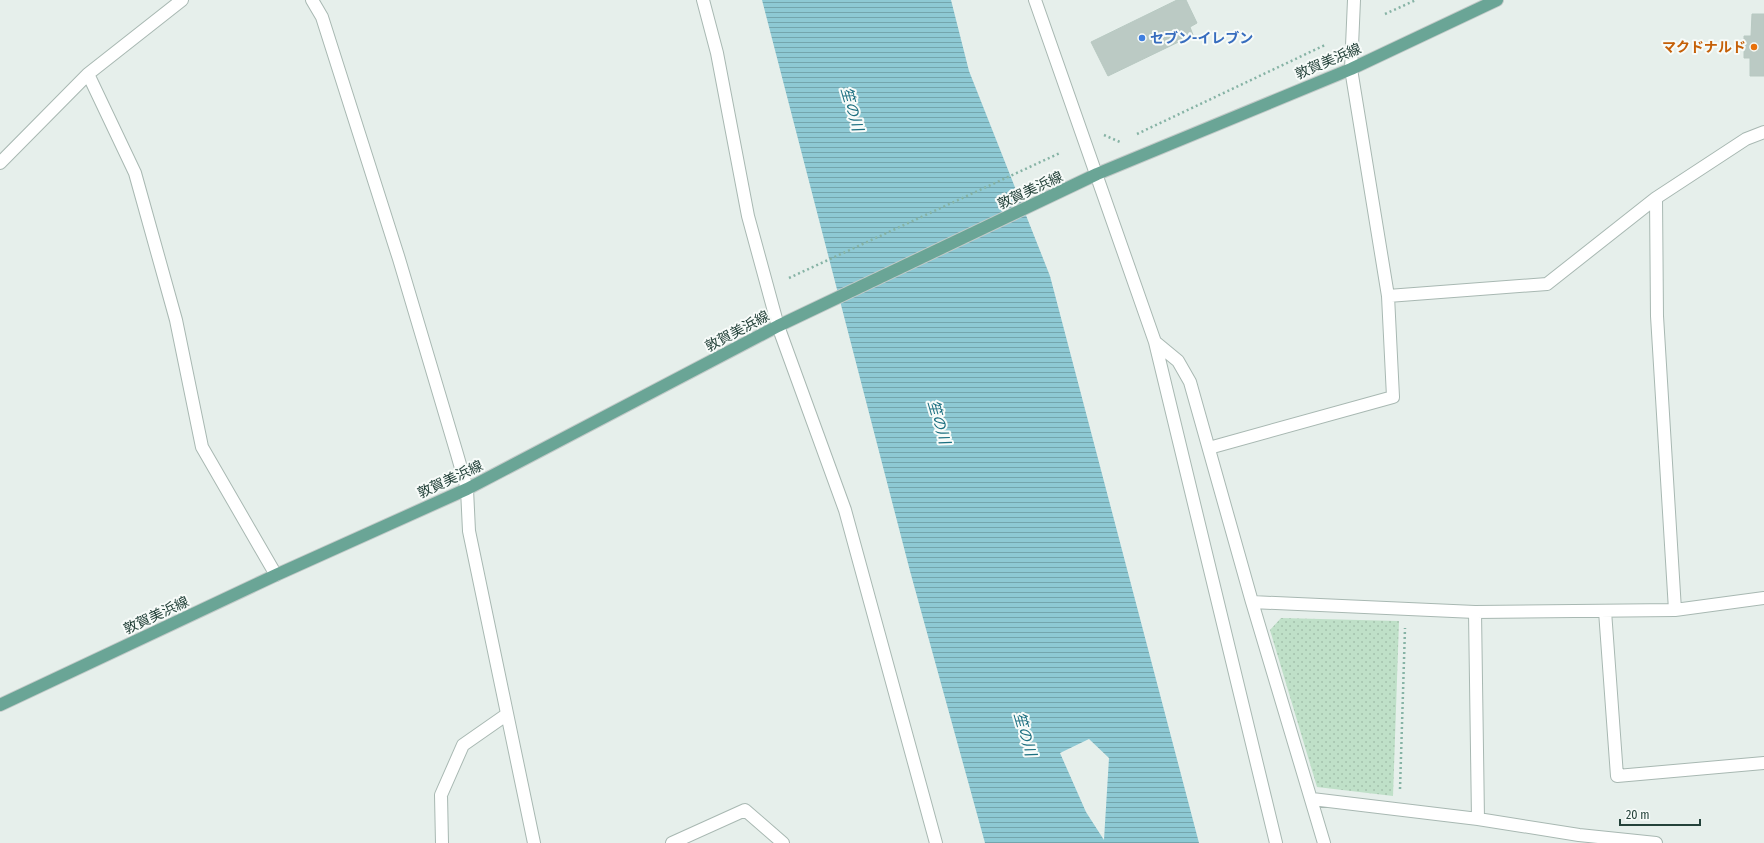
<svg xmlns="http://www.w3.org/2000/svg" width="1764" height="843" viewBox="0 0 1764 843" font-family="'Fira Sans Condensed','Noto Sans JP',sans-serif">
<style>
.park{fill:url(#park-dots)}
.water{fill:url(#water-rules);fill-rule:evenodd}
.building{fill:#bbcac4;stroke:#b8c9c2}
.lines{fill:none;stroke-linecap:round;stroke-linejoin:round}
.minor-casing{stroke:#a8b8b2;stroke-width:14}
.major-casing{stroke:#c2cac8;stroke-width:14}
.path{stroke:#86b3a5;stroke-width:2.5;stroke-dasharray:2 3;stroke-linecap:butt}
.minor{stroke:#fff;stroke-width:12}
.major{stroke:#6aa596;stroke-width:12}
.shop-dot{fill:#3f7fe0;stroke:#f7fbf9;stroke-width:1.5}
.food-dot{fill:#e8710a;stroke:#f7fbf9;stroke-width:1.5}
.labels{text-anchor:middle;stroke-width:4;stroke-linejoin:round;paint-order:stroke}
.shop-label{font-size:14px;font-weight:bold;fill:#366cbe;stroke:#f7fbf9;text-anchor:start}
.food-label{font-size:14px;font-weight:bold;fill:#c56008;stroke:#f7fbf9;text-anchor:end}
.street-label{font-size:14px;fill:#24423a;stroke:#f7fbf9}
.water-label{font-size:15px;font-style:italic;fill:#1c6f80;stroke:#f7fbf9}
</style>
<defs>
<pattern id="park-dots" width="8" height="8" patternUnits="userSpaceOnUse"><rect width="8" height="8" fill="#bfe0c8"/><path d="M2 2h.1M6 6h.1" fill="none" stroke="#a4c1ad" stroke-width="1.8" stroke-linecap="round"/></pattern>
<pattern id="water-rules" width="6" height="5" patternUnits="userSpaceOnUse"><rect width="6" height="5" fill="#8ec9d4"/><path d="M0 2.5h6" fill="none" stroke="#74a5ad"/></pattern>
</defs>
<rect width="100%" height="100%" fill="#e6efeb"/>
<path class="park" d="M 1281,618 L 1399,621 L 1393,796 L 1317,787 L 1270,630 Z"/>
<path class="water" d="M 762,0 L 951,0 L 969,71 L 1050,276 L 1199,843 L 985,843 L 910,571 ZM 1089,739 L 1109,758 L 1104,840 L 1086,812 L 1060,753 Z"/>
<path class="building" d="M 1177,0 L 1186,0 L 1197,23 L 1190,27 L 1193,35 L 1108,76 L 1091,42 Z
M 1752,14 L 1764,14 L 1764,76 L 1750,76 L 1750,58 L 1744,58 L 1744,36 L 1751,36 Z"/>
<g class="lines">
<g class="minor-casing">
<path id="minor" d="M 312,0 L 322,17 L 399,259 L 457,454 L 467,489 L 469,531 L 534,843
M 703,0 L 717,53 L 748,216 L 778,326 L 845,510 L 936,843
M 1035,0 L 1155,342 L 1276,843
M 88,74 L 135,173 L 176,320 L 202,447 L 276,575
M 0,163 L 88,74 L 182,0
M 1656,198 L 1657,316 L 1675,610
M 1388,296 L 1547,284 L 1656,198 L 1746,139 L 1764,132
M 1155,342 L 1178,361 L 1190,382 L 1252,602
M 1209,448 L 1393,397 L 1388,296 L 1351,69 L 1354,0
M 1605,611 L 1617,776 L 1764,763
M 1475,612 L 1478,819
M 1312,799 L 1478,819 L 1579,835 L 1656,843
M 442,843 L 441,795 L 463,745 L 506,715
M 672,843 L 745,810 L 783,843
M 1324,843 L 1252,602 L 1475,612 L 1675,610 L 1764,598"/>
</g>
<g class="major-casing">
<path id="major" d="M 0,705 L 276,575 L 467,489 L 778,326 L 1097,174 L 1351,69 L 1497,0"/>
</g>
<path class="path" d="M 1385,14 L 1416,0
M 1137,134 L 1325,45
M 1104,135 L 1120,142
M 789,278 L 1060,153
M 1400,789 L 1405,628"/>
<use href="#minor" class="minor"/>
<use href="#major" class="major"/>
</g>
<circle class="shop-dot" cx="1142" cy="38" r="4"/>
<circle class="food-dot" cx="1754" cy="47" r="4"/>
<g class="labels">
<g class="shop-label">
<text x="1150" y="43">セブン-イレブン</text>
</g>
<g class="food-label">
<text x="1746" y="52">マクドナルド</text>
</g>
<g class="street-label">
<text transform="translate(1328 61) rotate(-23)" y="5">敦賀美浜線</text>
<text transform="translate(1030 190) rotate(-25)" y="5">敦賀美浜線</text>
<text transform="translate(737 331) rotate(-28)" y="5">敦賀美浜線</text>
<text transform="translate(450 479) rotate(-25)" y="5">敦賀美浜線</text>
<text transform="translate(156 615) rotate(-25)" y="5">敦賀美浜線</text>
</g>
<g class="water-label">
<text transform="translate(852 109) rotate(74)" y="5">笙の川</text>
<text transform="translate(939 422) rotate(74)" y="5">笙の川</text>
<text transform="translate(1025 734) rotate(74)" y="5">笙の川</text>
</g>
</g>
<path d="M1620 819v6h80v-6" fill="none" stroke="#24423a" stroke-width="2"/>
<text x="1626" y="819" font-size="12" fill="#24423a" stroke="#f7fbf9" stroke-width="3" paint-order="stroke">20 m</text>
</svg>
